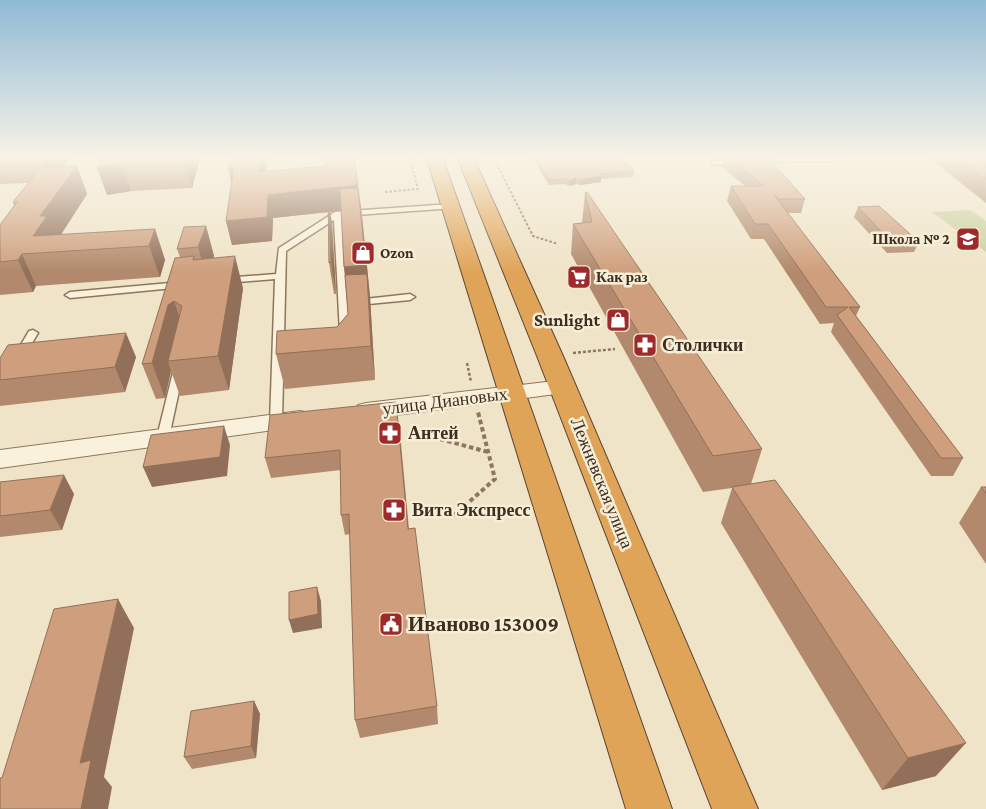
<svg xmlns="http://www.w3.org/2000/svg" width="986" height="809" viewBox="0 0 986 809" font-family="'Crimson Pro',serif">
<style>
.green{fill:#c9cf9b}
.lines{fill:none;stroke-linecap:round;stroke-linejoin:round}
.lane-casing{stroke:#8d765c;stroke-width:3}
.street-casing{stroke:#8d765c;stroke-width:2}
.highway-casing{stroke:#5b4430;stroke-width:2}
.path-far2{stroke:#8d765c;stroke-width:2;stroke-dasharray:2.5 2;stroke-linecap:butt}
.path-far1{stroke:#8d765c;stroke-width:2.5;stroke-dasharray:3 2;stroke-linecap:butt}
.path{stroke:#8d765c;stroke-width:4;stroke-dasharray:4.5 3;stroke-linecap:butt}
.lane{fill:#faf1dc;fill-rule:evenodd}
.street{fill:#faf1dc;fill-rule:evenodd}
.highway{fill:#e0a458;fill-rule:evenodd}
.wall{fill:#b2896c}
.shaded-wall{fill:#916f58}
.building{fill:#cf9f7d;stroke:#916f58}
.labels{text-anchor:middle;stroke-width:5;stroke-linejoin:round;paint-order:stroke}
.far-poi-label{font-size:15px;font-weight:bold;fill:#3d2e20;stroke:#f7eed8;text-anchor:start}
.poi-label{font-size:18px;font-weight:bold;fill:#3d2e20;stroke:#f7eed8;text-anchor:start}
.street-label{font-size:18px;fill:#3d2e20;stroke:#f7eed8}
.near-poi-label{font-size:21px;font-weight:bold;fill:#3d2e20;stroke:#f7eed8;text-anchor:start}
</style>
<rect width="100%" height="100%" fill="#f0e4c8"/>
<path class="green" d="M 970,210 L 986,221 L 986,252 L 932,212 Z"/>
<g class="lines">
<g class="lane-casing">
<path id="lane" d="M 756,159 L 839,159 L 836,161 L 754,162 L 753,161 Z
M 737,160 L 740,162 L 739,163 L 714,165 L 711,163 L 714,161 Z
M 451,204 L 455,206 L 454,208 L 342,216 L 347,301 L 410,294 L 415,297 L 410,300 L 348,306 L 350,333 L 349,335 L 341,335 L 340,333 L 334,220 L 286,251 L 282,422 L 276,426 L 272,425 L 270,422 L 275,279 L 227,283 L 223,280 L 224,278 L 276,274 L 279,248 L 335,212 Z
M 181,282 L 184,283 L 184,287 L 70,298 L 65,295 L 70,292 Z
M 33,330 L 38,333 L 25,355 L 24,357 L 16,357 L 15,355 L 29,331 Z
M 179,365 L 184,368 L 169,437 L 163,441 L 157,437 L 174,368 Z"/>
</g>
<g class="street-casing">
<path id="street" d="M 563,380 L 571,382 L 575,387 L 571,392 L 366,419 L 358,417 L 354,411 L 358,405 L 366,403 Z
M 300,411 L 309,413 L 312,419 L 309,425 L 0,468 L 0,450 Z"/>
</g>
<g class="highway-casing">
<path id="highway" d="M 427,159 L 443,159 L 672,809 L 626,809 Z
M 458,159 L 474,159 L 563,356 L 758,809 L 712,809 L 537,356 Z"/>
</g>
<path class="path-far2" d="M 494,159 L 533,236 L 558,244
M 385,192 L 418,189 L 410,159"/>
<path class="path-far1" d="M 573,353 L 615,349
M 467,363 L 471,382"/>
<path class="path" d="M 440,439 L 488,452
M 453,516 L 495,479 L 478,412"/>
<use href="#lane" class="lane"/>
<use href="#street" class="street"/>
<use href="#highway" class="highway"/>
</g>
<path class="wall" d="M 0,159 L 69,159 L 63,167 L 77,166 L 87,194 L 61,235 L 155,229 L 165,260 L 160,277 L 36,286 L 33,292 L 0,295 L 0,225 L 14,206 L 13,202 L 29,183 L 0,184 Z
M 102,159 L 200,159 L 192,188 L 131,191 L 107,195 L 97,167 Z
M 267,159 L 266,172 L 326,166 L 354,159 L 362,216 L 370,297 L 375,380 L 285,389 L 276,354 L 337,327 L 348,314 L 344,267 L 341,211 L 330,212 L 332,223 L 336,294 L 334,294 L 329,263 L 328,212 L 273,218 L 272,241 L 232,245 L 226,221 Z
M 528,159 L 623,159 L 634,171 L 633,177 L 601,179 L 601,182 L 580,185 L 576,184 L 570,186 L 565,184 L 549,185 L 535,162 L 529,162 Z
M 696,159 L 769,159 L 805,199 L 801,213 L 788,213 L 860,307 L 856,316 L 963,458 L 953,476 L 931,476 L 831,332 L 834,323 L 820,324 L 764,239 L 751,239 L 727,201 L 731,186 L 745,186 L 722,167 L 724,159 Z
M 932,159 L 986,159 L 986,203 L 936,163 L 936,162 Z
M 585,193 L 762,449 L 751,484 L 936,776 L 882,790 L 721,523 L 732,488 L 703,492 L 571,254 L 573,224 L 582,223 Z
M 858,207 L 919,242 L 914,252 L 887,253 L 854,217 Z
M 206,226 L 214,256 L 214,258 L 243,288 L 229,390 L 180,396 L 171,371 L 165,398 L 156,399 L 142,364 L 180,257 L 177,249 Z
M 136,357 L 125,392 L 0,406 L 0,358 Z
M 399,421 L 409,529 L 437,706 L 438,724 L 360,738 L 355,720 L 350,534 L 345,535 L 341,515 L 341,470 L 271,478 L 265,458 Z
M 0,482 L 74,494 L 62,530 L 0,537 Z
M 981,487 L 986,487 L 986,564 L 959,523 Z
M 254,701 L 260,714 L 256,758 L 192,769 L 184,757 Z"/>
<path class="shaded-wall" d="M 41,159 L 69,159 L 51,182 Z
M 185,159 L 200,159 L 192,188 L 185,160 Z
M 261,159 L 267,159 L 264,195 L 259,172 Z
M 122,164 L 131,191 L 107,195 L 97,167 Z
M 77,166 L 87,194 L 57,240 L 33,236 L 40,216 Z
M 234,167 L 233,190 L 228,168 Z
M 601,176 L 601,182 L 580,185 L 580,180 Z
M 576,178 L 576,184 L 570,186 L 570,181 Z
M 358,185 L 362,216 L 370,297 L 375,380 L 371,346 L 349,299 L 344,267 L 360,208 L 330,212 L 332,223 L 336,294 L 331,262 L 329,212 L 273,218 L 272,241 L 232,245 L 226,221 L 268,195 Z
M 206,226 L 214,256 L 207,278 L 198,247 Z
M 155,229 L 165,260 L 160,277 L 149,246 Z
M 22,254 L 36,286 L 33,292 L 18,260 Z
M 235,256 L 243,288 L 229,390 L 218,356 Z
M 174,301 L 185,334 L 168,361 L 171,371 L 165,398 L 152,363 L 168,305 Z
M 126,333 L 136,357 L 125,392 L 115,367 Z
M 224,426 L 230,445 L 227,476 L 152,487 L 143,467 Z
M 64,475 L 74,494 L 62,530 L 50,510 Z
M 317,587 L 321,601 L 322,628 L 293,633 L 289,620 Z
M 118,599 L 134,628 L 104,777 L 112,787 L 108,809 L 80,809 L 80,763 Z
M 254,701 L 260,714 L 256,758 L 251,746 Z
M 966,743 L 936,776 L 882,790 L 908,758 Z"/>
<path class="building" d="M 102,159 L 185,159 L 185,160 L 122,164 L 97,167 Z
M 230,159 L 261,159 L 259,172 L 326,166 L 326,159 L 354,159 L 358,185 L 268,195 L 267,217 L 226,221 L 234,167 L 228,168 Z
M 537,159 L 623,159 L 634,171 L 600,174 L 601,176 L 580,180 L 576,178 L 570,181 L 565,179 L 550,180 Z
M 731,159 L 769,159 L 805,199 L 779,199 L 774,195 L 860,307 L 849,307 L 963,458 L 941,458 L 837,315 L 848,307 L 826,307 L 768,224 L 755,224 L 731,186 L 764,186 Z
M 959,159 L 986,159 L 986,179 Z
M 77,166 L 40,216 L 47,216 L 33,236 L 155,229 L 149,246 L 22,254 L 18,260 L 0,262 L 0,225 L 17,202 L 13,202 L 41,168 Z
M 358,188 L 366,265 L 344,267 L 340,189 Z
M 587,192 L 762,449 L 713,456 L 573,224 L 592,222 L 585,193 Z
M 328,194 L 331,262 L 329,263 Z
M 879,206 L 919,242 L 891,242 L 858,207 Z
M 206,226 L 198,247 L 177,249 L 184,227 Z
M 194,256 L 193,260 L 235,256 L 218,356 L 168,361 L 182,306 L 174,301 L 168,305 L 152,363 L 142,364 L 175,258 Z
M 367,274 L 371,346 L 276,354 L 277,331 L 337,327 L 348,314 L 345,275 Z
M 126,333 L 115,367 L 0,380 L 0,358 L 8,345 Z
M 396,402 L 408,529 L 415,528 L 437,706 L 355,720 L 349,514 L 341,515 L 340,450 L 265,458 L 270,415 Z
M 224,426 L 220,457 L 143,467 L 151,435 Z
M 64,475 L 50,510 L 0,516 L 0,482 Z
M 775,480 L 966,743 L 908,758 L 732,487 Z
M 981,487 L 986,487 L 986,493 Z
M 317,587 L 318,614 L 289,620 L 289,592 Z
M 118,599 L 80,763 L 91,760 L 81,809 L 0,809 L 0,778 L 2,778 L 54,609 Z
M 254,701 L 251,746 L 184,757 L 191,711 Z"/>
<linearGradient id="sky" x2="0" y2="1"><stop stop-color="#8fbad6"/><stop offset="0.58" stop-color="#f8f3e6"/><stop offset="1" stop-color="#f8f3e6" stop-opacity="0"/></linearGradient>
<rect width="986" height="272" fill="url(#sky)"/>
<defs>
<g id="school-square" transform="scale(1.25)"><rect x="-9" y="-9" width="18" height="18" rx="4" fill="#9e2a2b" stroke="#f7eed8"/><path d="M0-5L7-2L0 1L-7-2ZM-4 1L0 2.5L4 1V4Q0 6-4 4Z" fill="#fff"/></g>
<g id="shop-square" transform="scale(1.25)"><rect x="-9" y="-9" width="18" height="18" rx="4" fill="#9e2a2b" stroke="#f7eed8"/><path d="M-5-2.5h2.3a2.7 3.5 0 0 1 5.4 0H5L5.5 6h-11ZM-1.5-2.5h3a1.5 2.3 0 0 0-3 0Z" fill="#fff"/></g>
<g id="supermarket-square" transform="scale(1.25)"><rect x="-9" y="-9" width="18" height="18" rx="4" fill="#9e2a2b" stroke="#f7eed8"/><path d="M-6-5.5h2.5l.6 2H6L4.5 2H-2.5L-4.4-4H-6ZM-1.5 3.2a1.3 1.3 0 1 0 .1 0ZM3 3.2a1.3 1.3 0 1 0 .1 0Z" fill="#fff"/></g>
<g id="pharmacy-square" transform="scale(1.25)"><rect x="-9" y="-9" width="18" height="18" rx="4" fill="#9e2a2b" stroke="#f7eed8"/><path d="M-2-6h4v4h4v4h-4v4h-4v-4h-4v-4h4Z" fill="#fff"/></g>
<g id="civic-square" transform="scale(1.25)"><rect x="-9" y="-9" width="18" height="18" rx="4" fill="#9e2a2b" stroke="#f7eed8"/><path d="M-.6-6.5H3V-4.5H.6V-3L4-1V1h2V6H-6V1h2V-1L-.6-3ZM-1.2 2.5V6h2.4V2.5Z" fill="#fff"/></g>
</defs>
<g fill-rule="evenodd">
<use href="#school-square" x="968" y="239"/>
<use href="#shop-square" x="363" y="253"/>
<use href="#supermarket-square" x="579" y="277"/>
<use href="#shop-square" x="618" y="320"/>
<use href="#pharmacy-square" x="645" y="345"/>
<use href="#pharmacy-square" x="390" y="433"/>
<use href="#pharmacy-square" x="394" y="510"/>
<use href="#civic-square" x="391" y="624"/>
</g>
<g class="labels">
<g class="far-poi-label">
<text x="950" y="244" text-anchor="end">Школа № 2</text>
<text x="380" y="258">Ozon</text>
<text x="596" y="282">Как раз</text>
</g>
<g class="poi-label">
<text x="600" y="326" text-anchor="end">Sunlight</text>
<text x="662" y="351">Столички</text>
<text x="408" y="439">Антей</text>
<text x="412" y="516">Вита Экспресс</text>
</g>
<g class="street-label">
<text transform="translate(445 401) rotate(-7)" y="6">улица Диановых</text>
<text transform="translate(602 483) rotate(68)" y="6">Лежневская улица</text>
</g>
<g class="near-poi-label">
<text x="408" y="631">Иваново 153009</text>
</g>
</g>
</svg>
